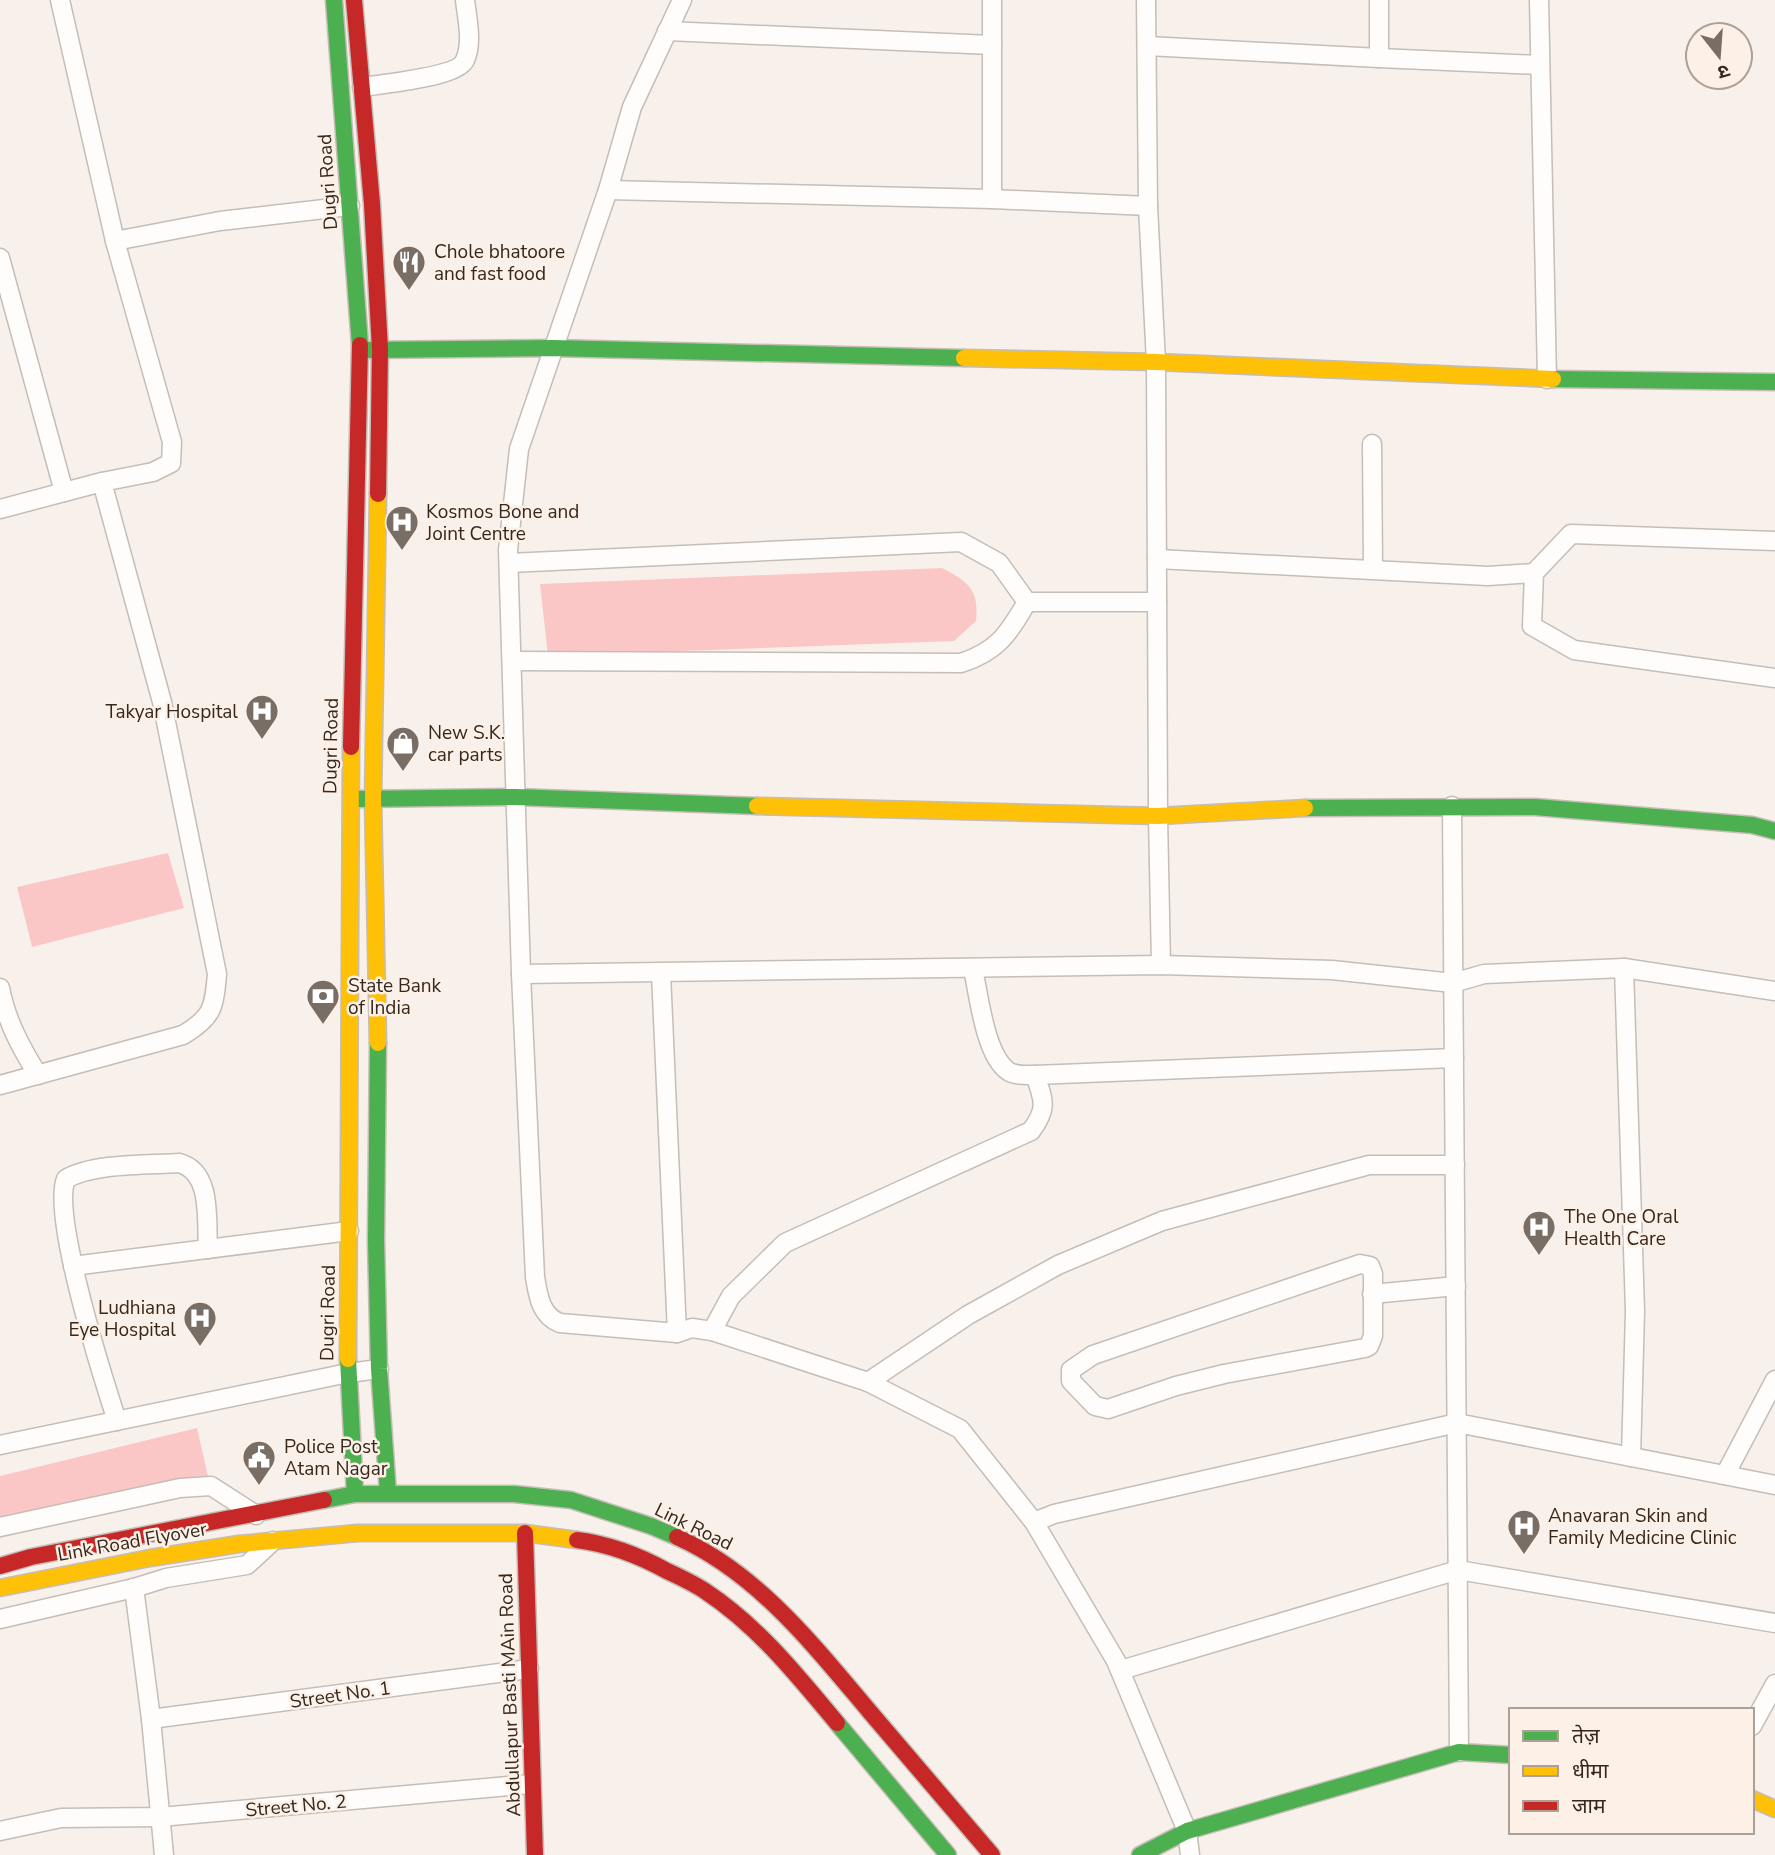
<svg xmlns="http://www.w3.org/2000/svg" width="1775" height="1855" viewBox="0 0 1775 1855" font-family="'Nunito Sans','Noto Sans Devanagari',sans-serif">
  <rect width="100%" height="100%" fill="#f8f1eb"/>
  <g fill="#fbc7c6">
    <path d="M 942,568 C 969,582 979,590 976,621 L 954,641 L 548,656 L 540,584 Z"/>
    <path d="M 168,853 L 184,908 L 32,947 L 17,887 Z"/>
    <path d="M 197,1428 L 210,1485 L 0,1538 L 0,1476 Z"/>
  </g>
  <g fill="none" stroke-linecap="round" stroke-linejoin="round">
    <defs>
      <g id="street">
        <path d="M 682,0 L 632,107 L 608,190 L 519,449 L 508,550 L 521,974 L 535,1277 C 538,1296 541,1316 560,1323 L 677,1333 L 692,1328 L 712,1331 L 868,1382 L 960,1429 L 1034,1522 L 1116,1661 L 1187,1831 L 1190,1855"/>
        <path d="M 1146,0 L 1148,206 L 1156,362 L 1158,816 L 1161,965"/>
        <path d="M 1379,0 L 1379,58 L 1539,65"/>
        <path d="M 1539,0 L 1547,379"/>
        <path d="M 667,31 L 992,45"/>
        <path d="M 1147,46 L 1379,58"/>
        <path d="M 362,87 C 382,84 458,77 465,60 C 473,43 467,18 465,0"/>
        <path d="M 608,190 L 992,199 L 1148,206"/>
        <path d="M 992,199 L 992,0"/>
        <path d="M 115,241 L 220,221 L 350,206"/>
        <path d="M 0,258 L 64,492"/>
        <path d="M 1372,444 L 1373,568"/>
        <path d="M 0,509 L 102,482 L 153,472 L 171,463 L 172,442 L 115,241 L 60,0"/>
        <path d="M 1775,541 L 1571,534 L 1534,573 L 1532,626 L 1574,650 L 1775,678"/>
        <path d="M 1157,559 L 1488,576 L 1534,573"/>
        <path d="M 509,563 L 961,542 L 999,563 L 1027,602 L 1157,602"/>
        <path d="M 512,661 L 961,663 C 998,651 1008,634 1027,602"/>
        <path d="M 1452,806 L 1459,1752"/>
        <path d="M 1624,968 L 1635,1311 L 1631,1457"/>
        <path d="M 661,973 L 677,1333"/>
        <path d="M 521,974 L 1161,965 L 1332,970 L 1453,983 L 1484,974 L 1624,968 L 1775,991"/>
        <path d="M 0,988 C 6,1020 21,1048 38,1075"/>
        <path d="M 1035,1075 L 1454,1058"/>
        <path d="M 0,1085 L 183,1035 C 213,1017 214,1008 217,974 L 162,702 L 102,482"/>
        <path d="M 1360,1264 L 1370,1266 L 1373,1274 L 1373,1336 L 1369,1346 L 1365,1348 L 1224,1374 L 1176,1386 L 1108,1409 L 1095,1406 L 1071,1381 L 1071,1370 L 1093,1355 Z"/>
        <path d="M 73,1266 L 349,1231"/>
        <path d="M 1372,1294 L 1456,1286"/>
        <path d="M 712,1331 L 731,1296 L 785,1243 L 1031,1131 C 1048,1108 1044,1101 1035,1075 C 1027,1075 1015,1076 1008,1071 C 985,1055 979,996 973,969"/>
        <path d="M 868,1382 L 968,1315 L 1058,1265 L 1162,1221 L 1369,1165 L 1455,1165"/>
        <path d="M 117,1421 C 103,1378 51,1215 66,1179 C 93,1163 147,1165 179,1163 C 213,1172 206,1221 208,1249"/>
        <path d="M 0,1445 L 348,1373 L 379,1369"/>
        <path d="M 1725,1475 L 1775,1380"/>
        <path d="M 1034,1522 L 1054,1514 L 1457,1423 L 1775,1485"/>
        <path d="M 0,1527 L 180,1488 L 211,1486 L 256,1515"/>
        <path d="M 134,1588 L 151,1719 L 164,1855"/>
        <path d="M 0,1619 L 134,1588 L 166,1578 L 247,1565 L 273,1541"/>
        <path d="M 1121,1670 L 1458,1570 L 1775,1623"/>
        <path d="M 151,1719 L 529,1669"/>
        <path d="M 1752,1726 L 1775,1684"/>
        <path d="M 0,1831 L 61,1818 L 160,1817 L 531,1784"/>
      </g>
      <g id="fast">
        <path d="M 334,0 L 360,345"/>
        <path d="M 366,350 L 552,348 L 964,358"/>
        <path d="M 1553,379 L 1775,382"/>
        <path d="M 357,799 L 516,797 L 757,806"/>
        <path d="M 1305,808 L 1535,807 L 1752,825 L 1775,831"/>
        <path d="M 378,1043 L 376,1240 L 379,1369 L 388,1493"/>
        <path d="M 348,1359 L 355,1494"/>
        <path d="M 324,1500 L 355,1494 L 514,1494 L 571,1500 L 651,1526 L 677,1537"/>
        <path d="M 837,1723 L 948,1855"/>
        <path d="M 1140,1855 L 1187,1831 L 1459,1752 L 1511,1755"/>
      </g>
      <g id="slow">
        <path d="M 964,358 L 1156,362 L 1553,379"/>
        <path d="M 378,494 L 373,800 L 378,1043"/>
        <path d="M 757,806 L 1158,816 L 1305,808"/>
        <path d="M 348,1359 L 351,747"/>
        <path d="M 0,1588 L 150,1558 L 239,1544 L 358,1533 L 525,1533 L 577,1540"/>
        <path d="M 1752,1799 L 1775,1809"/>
      </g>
      <g id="jam">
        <path d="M 354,0 L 372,204 L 380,349 L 378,494"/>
        <path d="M 351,747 L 360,345"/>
        <path d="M 525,1533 L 535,1855"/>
        <path d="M 677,1537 C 758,1573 815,1647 870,1712 C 911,1760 951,1807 992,1855"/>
        <path d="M 577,1540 C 608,1544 640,1556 667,1571 C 680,1577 693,1583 705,1591 C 758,1626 797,1675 837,1723"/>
        <path d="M 0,1566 L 31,1557 L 324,1500"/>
      </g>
    </defs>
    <use href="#street" stroke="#c5bdb6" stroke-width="21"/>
    <use href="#fast" stroke="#c5bdb6" stroke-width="19"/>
    <use href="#slow" stroke="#c5bdb6" stroke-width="19"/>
    <use href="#jam" stroke="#c5bdb6" stroke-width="19"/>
    <use href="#street" stroke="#fefdfc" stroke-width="18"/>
    <use href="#fast" stroke="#4caf50" stroke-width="16"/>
    <use href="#slow" stroke="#ffc107" stroke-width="16"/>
    <use href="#jam" stroke="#c62828" stroke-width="16"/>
  </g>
  <defs>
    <symbol id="restaurant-pin" viewBox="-11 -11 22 30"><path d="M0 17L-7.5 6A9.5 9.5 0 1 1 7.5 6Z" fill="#796e66" stroke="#fdf0e6"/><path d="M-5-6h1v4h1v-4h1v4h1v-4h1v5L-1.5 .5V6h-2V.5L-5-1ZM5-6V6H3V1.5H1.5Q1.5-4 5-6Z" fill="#fff"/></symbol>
    <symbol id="hospital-pin" viewBox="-11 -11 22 30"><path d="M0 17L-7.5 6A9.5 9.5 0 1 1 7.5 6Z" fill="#796e66" stroke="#fdf0e6"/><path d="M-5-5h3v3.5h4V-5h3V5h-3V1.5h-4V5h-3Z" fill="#fff"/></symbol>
    <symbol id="shop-pin" viewBox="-11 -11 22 30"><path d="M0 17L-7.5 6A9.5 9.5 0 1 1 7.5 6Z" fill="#796e66" stroke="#fdf0e6"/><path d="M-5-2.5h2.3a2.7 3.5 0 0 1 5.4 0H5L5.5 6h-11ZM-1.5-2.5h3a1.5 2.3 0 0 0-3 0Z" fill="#fff"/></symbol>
    <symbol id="bank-pin" viewBox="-11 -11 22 30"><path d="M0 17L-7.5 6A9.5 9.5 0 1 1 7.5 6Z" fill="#796e66" stroke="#fdf0e6"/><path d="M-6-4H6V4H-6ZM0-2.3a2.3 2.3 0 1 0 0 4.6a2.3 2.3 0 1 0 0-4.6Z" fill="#fff"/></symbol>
    <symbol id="civic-pin" viewBox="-11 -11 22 30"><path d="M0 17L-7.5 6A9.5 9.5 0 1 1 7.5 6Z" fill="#796e66" stroke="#fdf0e6"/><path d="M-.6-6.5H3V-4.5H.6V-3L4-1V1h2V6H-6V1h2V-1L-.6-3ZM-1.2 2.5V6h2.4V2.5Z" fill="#fff"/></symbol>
  </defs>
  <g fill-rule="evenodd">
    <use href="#restaurant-pin" x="390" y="243" width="38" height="52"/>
    <use href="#hospital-pin" x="383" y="503" width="38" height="52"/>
    <use href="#hospital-pin" x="243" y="692" width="38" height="52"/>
    <use href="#shop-pin" x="384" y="724" width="38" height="52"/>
    <use href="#bank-pin" x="304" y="977" width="38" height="52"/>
    <use href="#hospital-pin" x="1520" y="1208" width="38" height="52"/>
    <use href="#hospital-pin" x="181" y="1299" width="38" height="52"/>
    <use href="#civic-pin" x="240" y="1438" width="38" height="52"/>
    <use href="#hospital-pin" x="1505" y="1507" width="38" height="52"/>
  </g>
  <g text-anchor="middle" stroke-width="5" stroke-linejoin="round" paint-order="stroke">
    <g font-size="19" fill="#34281f" stroke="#fdf0e6">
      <text transform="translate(327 182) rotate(-94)" y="7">Dugri Road</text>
      <text transform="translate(330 746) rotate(-89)" y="7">Dugri Road</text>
      <text transform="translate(327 1313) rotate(-89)" y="7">Dugri Road</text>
      <text transform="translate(694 1526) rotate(26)" y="7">Link Road</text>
      <text transform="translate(132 1541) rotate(-10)" y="7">Link Road Flyover</text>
      <text transform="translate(340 1694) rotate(-8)" y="7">Street No. 1</text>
      <text transform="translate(509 1695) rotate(-92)" y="7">Abdullapur Basti MAin Road</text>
      <text transform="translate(296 1805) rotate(-5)" y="7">Street No. 2</text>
    </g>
    <g font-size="19" fill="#34281f" stroke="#fdf0e6" text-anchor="start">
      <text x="434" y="258">Chole bhatoore<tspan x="434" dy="22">and fast food</tspan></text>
      <text x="426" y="518">Kosmos Bone and<tspan x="426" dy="22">Joint Centre</tspan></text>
      <text x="238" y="718" text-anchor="end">Takyar Hospital</text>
      <text x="428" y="739">New S.K.<tspan x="428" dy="22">car parts</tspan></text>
      <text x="348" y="992">State Bank<tspan x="348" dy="22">of India</tspan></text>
      <text x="1564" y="1223">The One Oral<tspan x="1564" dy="22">Health Care</tspan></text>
      <text x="176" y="1314" text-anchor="end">Ludhiana<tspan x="176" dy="22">Eye Hospital</tspan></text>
      <text x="284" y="1453">Police Post<tspan x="284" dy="22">Atam Nagar</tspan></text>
      <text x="1548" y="1522">Anavaran Skin and<tspan x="1548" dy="22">Family Medicine Clinic</tspan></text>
    </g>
  </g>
  <rect x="1509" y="1708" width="245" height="126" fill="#fdf0e6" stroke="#ada096" stroke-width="2"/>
  <rect x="1523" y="1731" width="35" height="10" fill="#4caf50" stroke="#ada096" stroke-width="2"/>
  <text x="1572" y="1743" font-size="21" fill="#34281f">तेज़</text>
  <rect x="1523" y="1766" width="35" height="10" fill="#ffc107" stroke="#ada096" stroke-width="2"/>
  <text x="1572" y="1778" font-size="21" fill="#34281f">धीमा</text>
  <rect x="1523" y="1801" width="35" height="10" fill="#c62828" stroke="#ada096" stroke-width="2"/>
  <text x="1572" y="1813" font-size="21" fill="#34281f">जाम</text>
  <g transform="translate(1719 56) rotate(163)"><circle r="33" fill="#fdf0e6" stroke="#ada096" stroke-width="2"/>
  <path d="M0-5L12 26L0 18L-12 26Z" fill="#796e66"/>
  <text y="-10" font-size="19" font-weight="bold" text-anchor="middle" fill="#34281f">उ</text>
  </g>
</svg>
